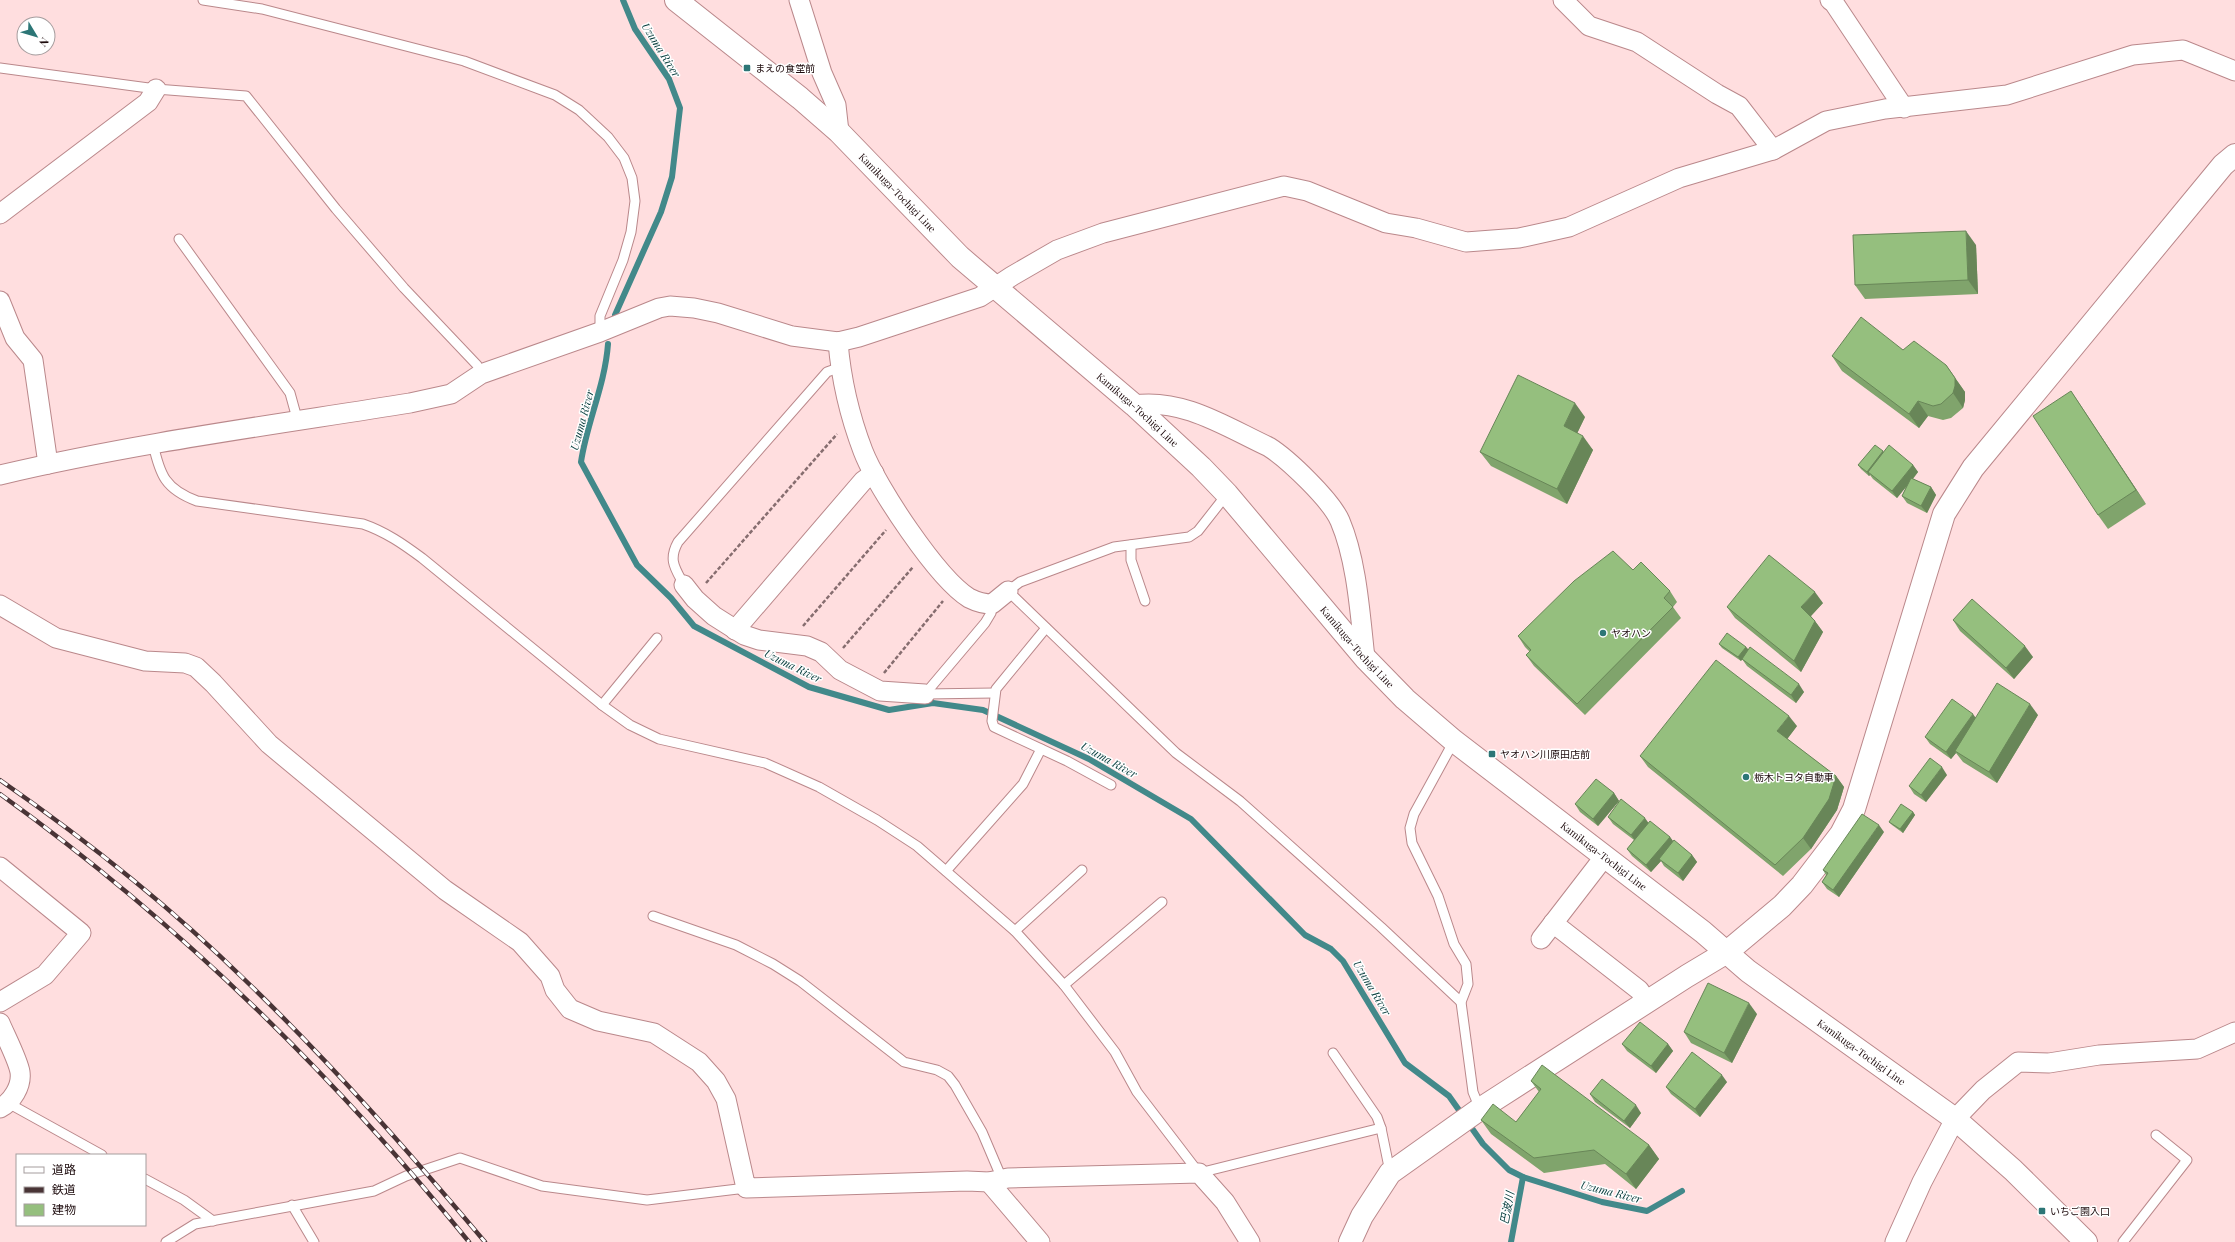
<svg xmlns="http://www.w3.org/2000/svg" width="2235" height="1242" viewBox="0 0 2235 1242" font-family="'Playfair Display','Noto Sans JP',serif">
  <rect width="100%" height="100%" fill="#ffdedf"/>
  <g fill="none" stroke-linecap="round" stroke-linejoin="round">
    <g stroke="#42898a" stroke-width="6">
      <path d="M 615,315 L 661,212 L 672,177 L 680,108 L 669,79 L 635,29 L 623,0"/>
      <path d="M 608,344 C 605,385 587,422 581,462 L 637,565 L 671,598 L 694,626 L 809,687 L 889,710 L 933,703 L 983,710 L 1089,759 L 1191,819 L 1305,935 L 1331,949 L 1343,961 L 1405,1063 L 1449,1096 L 1483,1144 L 1509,1170 L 1523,1177 L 1602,1202 L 1647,1211 L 1682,1191"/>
      <path d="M 1511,1242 L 1523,1177"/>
    </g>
    <defs>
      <g id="service">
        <path d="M 203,0 L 262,9 L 464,61 L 555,95 L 579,110 L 608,137 L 624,158 L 632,178 L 635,201 L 631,232 L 623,260 L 600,316 L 600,332"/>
        <path d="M 0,68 L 156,89 L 246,96 L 336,209 L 404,288 L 477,365 L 481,374"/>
        <path d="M 179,239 L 290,393 L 298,422"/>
        <path d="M 153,444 C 160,475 165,489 197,501 L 363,524 C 386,532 403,544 422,558 L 602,705 L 630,725 L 659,739 L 765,763 L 819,787 L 877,820 L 917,846 L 1015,931 L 1064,985 L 1115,1052 L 1137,1092 L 1199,1173 L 1381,1128"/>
        <path d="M 1227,494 L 1198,531 L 1189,537 L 1114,547 L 1020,582 L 1008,591 L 1176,753 L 1240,801 L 1381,927 L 1461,1002"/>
        <path d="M 1131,545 L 1131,560 L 1145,601"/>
        <path d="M 684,585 C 675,568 668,560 678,542 L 827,372 L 841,367"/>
        <path d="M 1046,628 L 996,689 L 992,721 L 994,727 L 1067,761 L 1111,785"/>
        <path d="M 925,694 L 985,623 L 991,613 L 992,604"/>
        <path d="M 925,694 L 994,693"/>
        <path d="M 602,705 L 657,638"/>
        <path d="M 1454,741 L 1414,814 L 1410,828 L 1412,843 L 1438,896 L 1454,944 L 1466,964 L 1468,984 L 1461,1002 L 1473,1092 L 1480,1109"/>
        <path d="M 946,871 L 1023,784 L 1041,749"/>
        <path d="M 653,916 L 736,945 L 773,964 L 800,981 L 904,1062 L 937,1070 L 948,1076 L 955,1085 L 982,1132 L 1002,1179"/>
        <path d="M 1015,931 L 1082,870"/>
        <path d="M 1064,985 L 1162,902"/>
        <path d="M 1333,1053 L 1377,1117 L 1381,1128 L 1390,1172"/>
        <path d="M 8,1103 L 102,1155"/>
        <path d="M 145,1179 L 184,1200 L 213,1221"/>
        <path d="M 292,1205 L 314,1242"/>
        <path d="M 166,1242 L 195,1224 L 374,1191 L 406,1176 L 460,1158 L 542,1186 L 647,1200 L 746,1188"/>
        <path d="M 2123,1242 L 2187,1160 L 2156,1135"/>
      </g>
      <g id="minor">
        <path d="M 799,0 L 822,73 L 836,105 L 839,132"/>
        <path d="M 1563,0 L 1589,26 L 1637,42 L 1717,94 L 1739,106 L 1773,150 L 1826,121 L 1885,109 L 2007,95 L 2133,55 L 2183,50 L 2235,71"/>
        <path d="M 1830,0 L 1834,3 L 1904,108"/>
        <path d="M 0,214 L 148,102 L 156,89"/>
        <path d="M 0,301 L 15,338 L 33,360 L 48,464"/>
        <path d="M 838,342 C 841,378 850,417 863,451 C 877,487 937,578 969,598 C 977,602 983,604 992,604 L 1008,591"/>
        <path d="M 1134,405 C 1183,398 1226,427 1269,447 C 1288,459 1331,500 1340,521 C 1357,561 1360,614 1365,658"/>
        <path d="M 0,475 C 135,443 273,425 410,403 L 451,394 L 481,374 L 600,332 L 659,308 L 670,306 L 694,308 L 718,313 L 792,336 L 838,342 L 859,337 L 980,297 L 1012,276 L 1057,250 L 1103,233 L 1284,186 L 1307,191 L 1386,223 L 1416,228 L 1466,242 L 1519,238 L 1569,227 L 1679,178 L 1773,150"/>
        <path d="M 684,585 L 695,599 L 714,616 L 744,635 L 759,640 L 807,646 L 821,652 L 840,670 L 880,691 L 925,694"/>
        <path d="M 0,605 L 56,638 L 145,661 L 185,663 L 196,667 L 213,683 L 269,744 L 445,890 L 520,942 L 550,976 L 555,990 L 570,1009 L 598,1021 L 654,1033 L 699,1062 L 716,1081 L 726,1099 L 746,1188 L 967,1181 L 989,1182 L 1008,1178 L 1199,1173 L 1225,1202 L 1250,1242"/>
        <path d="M 735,630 L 863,481 L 874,473"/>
        <path d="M 0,867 L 81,933 L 45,975 L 0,1002"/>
        <path d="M 1553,923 L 1639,990 L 1647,1001"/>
        <path d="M 1541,939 L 1605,856"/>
        <path d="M 0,1023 C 5,1035 18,1060 20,1072 C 22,1086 12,1102 0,1108"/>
        <path d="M 989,1182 L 1040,1242"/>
        <path d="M 1895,1242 L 1922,1182 L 1955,1119 L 1983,1090 L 2018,1062 L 2049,1063 L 2099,1055 L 2197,1049 L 2235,1032"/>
      </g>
      <path id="tertiary" d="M 1350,1242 L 1362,1216 L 1390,1173 L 1480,1109 L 1687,976 L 1727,952 L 1782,906 L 1802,885 L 1841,834 L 1854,809 L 1944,514 L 1973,468 L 2223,165 L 2235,155"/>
      <g id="secondary">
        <path id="s1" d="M 676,0 L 800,98 L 839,132 L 960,257 L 1134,405 L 1201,467 L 1227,494 L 1365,658 L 1405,699 L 1454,741 L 1703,932 L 1748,971 L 1955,1119 L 2013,1170 L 2086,1242"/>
      </g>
    </defs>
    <use href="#service" stroke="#ba888b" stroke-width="11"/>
    <use href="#minor" stroke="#ba888b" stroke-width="21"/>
    <use href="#tertiary" stroke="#ba888b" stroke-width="24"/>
    <use href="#secondary" stroke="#ba888b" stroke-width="24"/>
    <g stroke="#866d6f" stroke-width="2.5" stroke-dasharray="4 2" stroke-linecap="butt">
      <path d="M 706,583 L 837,434"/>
      <path d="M 803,626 L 886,530"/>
      <path d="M 843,648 L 913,567"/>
      <path d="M 884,673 L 943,601"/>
    </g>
    <use href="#service" stroke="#fff" stroke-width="9"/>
    <use href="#minor" stroke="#fff" stroke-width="19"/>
    <use href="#tertiary" stroke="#fff" stroke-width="22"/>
    <use href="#secondary" stroke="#fff" stroke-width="22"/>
    <defs>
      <g id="rail">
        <path d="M 0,780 C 85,839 172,908 246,981 C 331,1063 409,1152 485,1242"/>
        <path d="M 0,794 C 177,921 332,1073 469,1242"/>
      </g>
    </defs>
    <use href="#rail" stroke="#493436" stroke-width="4.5"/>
    <use href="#rail" stroke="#fff" stroke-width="3" stroke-dasharray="9" stroke-linecap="butt"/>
  </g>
  <g fill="#80a46c">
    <path d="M 1976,245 L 1978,294 L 1865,299 L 1855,285 Z"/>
    <path d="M 1903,350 L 1946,365 L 1965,392 L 1965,400 L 1963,408 L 1951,418 L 1943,420 L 1928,416 L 1919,428 L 1842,371 L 1832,356 Z"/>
    <path d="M 2071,391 L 2146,504 L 2108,529 L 2098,515 Z"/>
    <path d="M 1585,417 L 1577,433 L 1593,450 L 1567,504 L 1491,466 L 1480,452 Z"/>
    <path d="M 1884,452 L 1913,465 L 1918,472 L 1913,479 L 1931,487 L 1936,495 L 1927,513 L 1907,503 L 1902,496 L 1906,487 L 1897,498 L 1873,479 L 1870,475 L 1869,476 L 1861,469 L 1858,465 Z"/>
    <path d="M 1633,570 L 1670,591 L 1677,602 L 1673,607 L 1681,618 L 1585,715 L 1534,666 L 1526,655 L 1530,652 L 1525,647 L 1518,636 Z"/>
    <path d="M 1823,603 L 1811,616 L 1823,632 L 1801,672 L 1735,618 L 1727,607 Z"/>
    <path d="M 1953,620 L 2033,657 L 2014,679 L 1960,631 Z"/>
    <path d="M 1719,644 L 1746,647 L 1748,650 L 1804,692 L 1796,703 L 1747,666 L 1742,659 L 1741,661 L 1722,648 Z"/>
    <path d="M 2038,715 L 1997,783 L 1963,762 L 1956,753 L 1951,759 L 1930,744 L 1925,737 L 1976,717 Z"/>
    <path d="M 1797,726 L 1787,739 L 1836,776 L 1844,787 L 1837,810 L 1811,849 L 1783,876 L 1648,767 L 1640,756 Z"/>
    <path d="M 1947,775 L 1926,802 L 1914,794 L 1909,786 Z"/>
    <path d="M 1614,793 L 1619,801 L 1598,826 L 1580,812 L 1575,804 Z"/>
    <path d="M 1913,812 L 1915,815 L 1903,833 L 1892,825 L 1889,822 Z"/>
    <path d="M 1608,817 L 1648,823 L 1670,837 L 1673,841 L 1692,855 L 1697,862 L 1683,881 L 1664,866 L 1661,861 L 1651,872 L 1632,856 L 1627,849 L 1634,840 L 1613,824 Z"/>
    <path d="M 1884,832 L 1839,897 L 1827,889 L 1822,882 L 1826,875 L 1823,870 Z"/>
    <path d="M 1757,1014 L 1732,1063 L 1691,1043 L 1684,1032 Z"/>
    <path d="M 1622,1044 L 1668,1044 L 1673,1051 L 1656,1073 L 1627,1051 Z"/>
    <path d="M 1531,1081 L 1649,1145 L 1659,1159 L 1636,1189 L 1605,1164 L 1544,1173 L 1491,1134 L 1481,1120 L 1516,1122 L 1539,1092 Z"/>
    <path d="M 1727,1082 L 1700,1117 L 1671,1094 L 1666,1087 Z"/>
    <path d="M 1590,1094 L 1641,1113 L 1630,1128 L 1595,1102 Z"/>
  </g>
  <g fill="#688658">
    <path d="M 1966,231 L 1976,245 L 1978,294 L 1968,280 Z"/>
    <path d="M 1946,365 L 1965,392 L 1965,400 L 1963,408 L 1953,393 Z"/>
    <path d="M 2071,391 L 2081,406 L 2146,504 L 2136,490 Z"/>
    <path d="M 1918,401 L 1928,416 L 1919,428 L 1909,414 Z"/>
    <path d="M 1575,403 L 1585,417 L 1574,440 L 1564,426 Z"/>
    <path d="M 1583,436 L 1593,450 L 1567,504 L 1557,489 Z"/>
    <path d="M 1883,451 L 1886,455 L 1868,472 L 1870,475 L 1869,476 L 1867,472 Z"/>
    <path d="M 1913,465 L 1918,472 L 1897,498 L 1892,491 Z"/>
    <path d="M 1931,487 L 1936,495 L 1927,513 L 1921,506 Z"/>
    <path d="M 1815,592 L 1823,603 L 1809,618 L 1801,607 Z"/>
    <path d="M 1815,621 L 1823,632 L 1801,672 L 1794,661 Z"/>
    <path d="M 2025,646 L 2033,657 L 2014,679 L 2006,668 Z"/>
    <path d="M 1746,647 L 1749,650 L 1741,661 L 1738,657 Z"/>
    <path d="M 1799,684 L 1804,692 L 1796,703 L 1791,695 Z"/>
    <path d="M 2030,704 L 2038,715 L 1997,783 L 1989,772 Z"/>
    <path d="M 1973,714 L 1978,721 L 1955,751 L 1956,753 L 1951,759 L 1946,752 Z"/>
    <path d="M 1789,716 L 1797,726 L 1785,742 L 1777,731 Z"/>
    <path d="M 1942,767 L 1947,775 L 1926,802 L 1921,795 Z"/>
    <path d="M 1836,776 L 1844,787 L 1837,810 L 1811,849 L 1803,838 Z"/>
    <path d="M 1614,793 L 1619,801 L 1598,826 L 1593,819 Z"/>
    <path d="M 1913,812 L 1915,815 L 1903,833 L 1900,829 Z"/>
    <path d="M 1645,818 L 1650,825 L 1636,842 L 1631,835 Z"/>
    <path d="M 1879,825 L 1884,832 L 1839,897 L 1833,890 Z"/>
    <path d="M 1670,837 L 1675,844 L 1659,859 L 1661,861 L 1651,872 L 1646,865 Z"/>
    <path d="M 1692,855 L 1697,862 L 1683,881 L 1678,873 Z"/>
    <path d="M 1749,1003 L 1757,1014 L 1732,1063 L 1724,1053 Z"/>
    <path d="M 1668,1044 L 1673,1051 L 1656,1073 L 1651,1066 Z"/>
    <path d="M 1722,1075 L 1727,1082 L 1700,1117 L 1695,1109 Z"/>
    <path d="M 1636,1105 L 1641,1113 L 1630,1128 L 1624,1121 Z"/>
    <path d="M 1649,1145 L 1659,1159 L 1636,1189 L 1626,1174 Z"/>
  </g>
  <g fill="#95bf7e" stroke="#688658">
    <path d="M 1966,231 L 1968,280 L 1855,285 L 1853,235 Z"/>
    <path d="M 1861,317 L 1903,350 L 1914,341 L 1946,365 L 1955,378 L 1955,386 L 1953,393 L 1941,404 L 1933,406 L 1918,401 L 1909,414 L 1832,356 Z"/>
    <path d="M 1518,375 L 1575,403 L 1564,426 L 1583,436 L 1557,489 L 1480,452 Z"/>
    <path d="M 2071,391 L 2136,490 L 2098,515 L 2033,416 Z"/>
    <path d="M 1875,445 L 1883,451 L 1867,472 L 1858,465 Z"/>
    <path d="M 1889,445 L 1913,465 L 1892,491 L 1868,472 Z"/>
    <path d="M 1911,478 L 1931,487 L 1921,506 L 1902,496 Z"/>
    <path d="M 1613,551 L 1633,570 L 1641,562 L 1670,591 L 1664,598 L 1673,607 L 1577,704 L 1526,655 L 1531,650 L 1518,636 L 1574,581 Z"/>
    <path d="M 1769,555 L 1815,592 L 1801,607 L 1815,621 L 1794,661 L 1727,607 Z"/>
    <path d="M 1972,599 L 2025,646 L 2006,668 L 1953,620 Z"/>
    <path d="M 1727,633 L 1746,647 L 1738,657 L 1719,644 Z"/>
    <path d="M 1750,647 L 1799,684 L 1791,695 L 1742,659 Z"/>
    <path d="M 1716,660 L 1789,716 L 1777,731 L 1836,776 L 1829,799 L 1803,838 L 1775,865 L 1640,756 Z"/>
    <path d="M 1997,683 L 2030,704 L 1989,772 L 1955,751 Z"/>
    <path d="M 1952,699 L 1973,714 L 1946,752 L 1925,737 Z"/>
    <path d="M 1930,758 L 1942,767 L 1921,795 L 1909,786 Z"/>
    <path d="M 1596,779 L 1614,793 L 1593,819 L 1575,804 Z"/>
    <path d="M 1621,799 L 1645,818 L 1631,835 L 1608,817 Z"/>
    <path d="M 1901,804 L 1913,812 L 1900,829 L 1889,822 Z"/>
    <path d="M 1862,814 L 1879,825 L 1833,890 L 1822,882 L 1828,873 L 1823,870 Z"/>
    <path d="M 1650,821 L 1670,837 L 1646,865 L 1627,849 Z"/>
    <path d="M 1674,840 L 1692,855 L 1678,873 L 1659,859 Z"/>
    <path d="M 1708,983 L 1749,1003 L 1724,1053 L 1684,1032 Z"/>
    <path d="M 1640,1022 L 1668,1044 L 1651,1066 L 1622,1044 Z"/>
    <path d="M 1692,1052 L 1722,1075 L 1695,1109 L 1666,1087 Z"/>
    <path d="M 1542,1065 L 1649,1145 L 1626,1174 L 1594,1150 L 1534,1158 L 1481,1120 L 1493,1104 L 1516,1122 L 1541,1089 L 1531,1081 Z"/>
    <path d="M 1602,1079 L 1636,1105 L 1624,1121 L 1590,1094 Z"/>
  </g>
  <g fill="#2c7676" stroke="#fff" stroke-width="1.5">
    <rect x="743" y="64" width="8" height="8" rx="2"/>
    <circle cx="1603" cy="633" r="4"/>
    <rect x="1488" y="750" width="8" height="8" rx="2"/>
    <circle cx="1746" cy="777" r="4"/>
    <rect x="2038" y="1207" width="8" height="8" rx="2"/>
  </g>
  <g text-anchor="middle" stroke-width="3" stroke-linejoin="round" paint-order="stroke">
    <g font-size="10" fill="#1d0b0d" stroke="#fff" text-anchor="start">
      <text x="755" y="72">まえの食堂前</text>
      <text x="1611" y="637">ヤオハン</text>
      <text x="1500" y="758">ヤオハン川原田店前</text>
      <text x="1754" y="781">栃木トヨタ自動車</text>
      <text x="2050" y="1215">いちご園入口</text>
    </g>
    <g font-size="10" fill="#1d0b0d" stroke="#fff">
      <text dy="4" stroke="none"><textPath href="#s1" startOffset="294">Kamikuga-Tochigi Line</textPath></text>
      <text dy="4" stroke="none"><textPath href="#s1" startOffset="618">Kamikuga-Tochigi Line</textPath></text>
      <text dy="4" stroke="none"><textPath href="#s1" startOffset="942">Kamikuga-Tochigi Line</textPath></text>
      <text dy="4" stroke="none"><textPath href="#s1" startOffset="1266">Kamikuga-Tochigi Line</textPath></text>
      <text dy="4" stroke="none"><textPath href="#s1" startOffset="1590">Kamikuga-Tochigi Line</textPath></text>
    </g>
    <g font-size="11" font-style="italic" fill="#053b3b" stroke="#fff">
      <text transform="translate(661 50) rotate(58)" y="4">Uzuma River</text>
      <text transform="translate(582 420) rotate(-75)" y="4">Uzuma River</text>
      <text transform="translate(793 666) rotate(26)" y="4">Uzuma River</text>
      <text transform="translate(1109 760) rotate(29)" y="4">Uzuma River</text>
      <text transform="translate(1372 988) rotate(59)" y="4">Uzuma River</text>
      <text transform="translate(1611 1192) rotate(14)" y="4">Uzuma River</text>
      <text transform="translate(1507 1208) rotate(-79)" y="4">巴波川</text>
    </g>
  </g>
  <rect x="16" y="1154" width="130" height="72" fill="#ffffff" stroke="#a59d9e"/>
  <rect x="24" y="1167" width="20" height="6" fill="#ffffff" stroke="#a59d9e"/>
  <text x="52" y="1174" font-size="12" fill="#1d0b0d">道路</text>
  <rect x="24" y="1187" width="20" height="6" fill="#493436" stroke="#a59d9e"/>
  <text x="52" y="1194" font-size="12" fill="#1d0b0d">鉄道</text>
  <rect x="24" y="1204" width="20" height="12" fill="#95bf7e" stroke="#a59d9e"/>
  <text x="52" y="1214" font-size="12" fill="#1d0b0d">建物</text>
  <g transform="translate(36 36) rotate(128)"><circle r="19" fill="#ffffff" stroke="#a59d9e"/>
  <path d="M0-3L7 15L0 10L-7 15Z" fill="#2c7676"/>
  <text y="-6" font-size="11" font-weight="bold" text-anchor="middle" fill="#1d0b0d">N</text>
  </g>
</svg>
